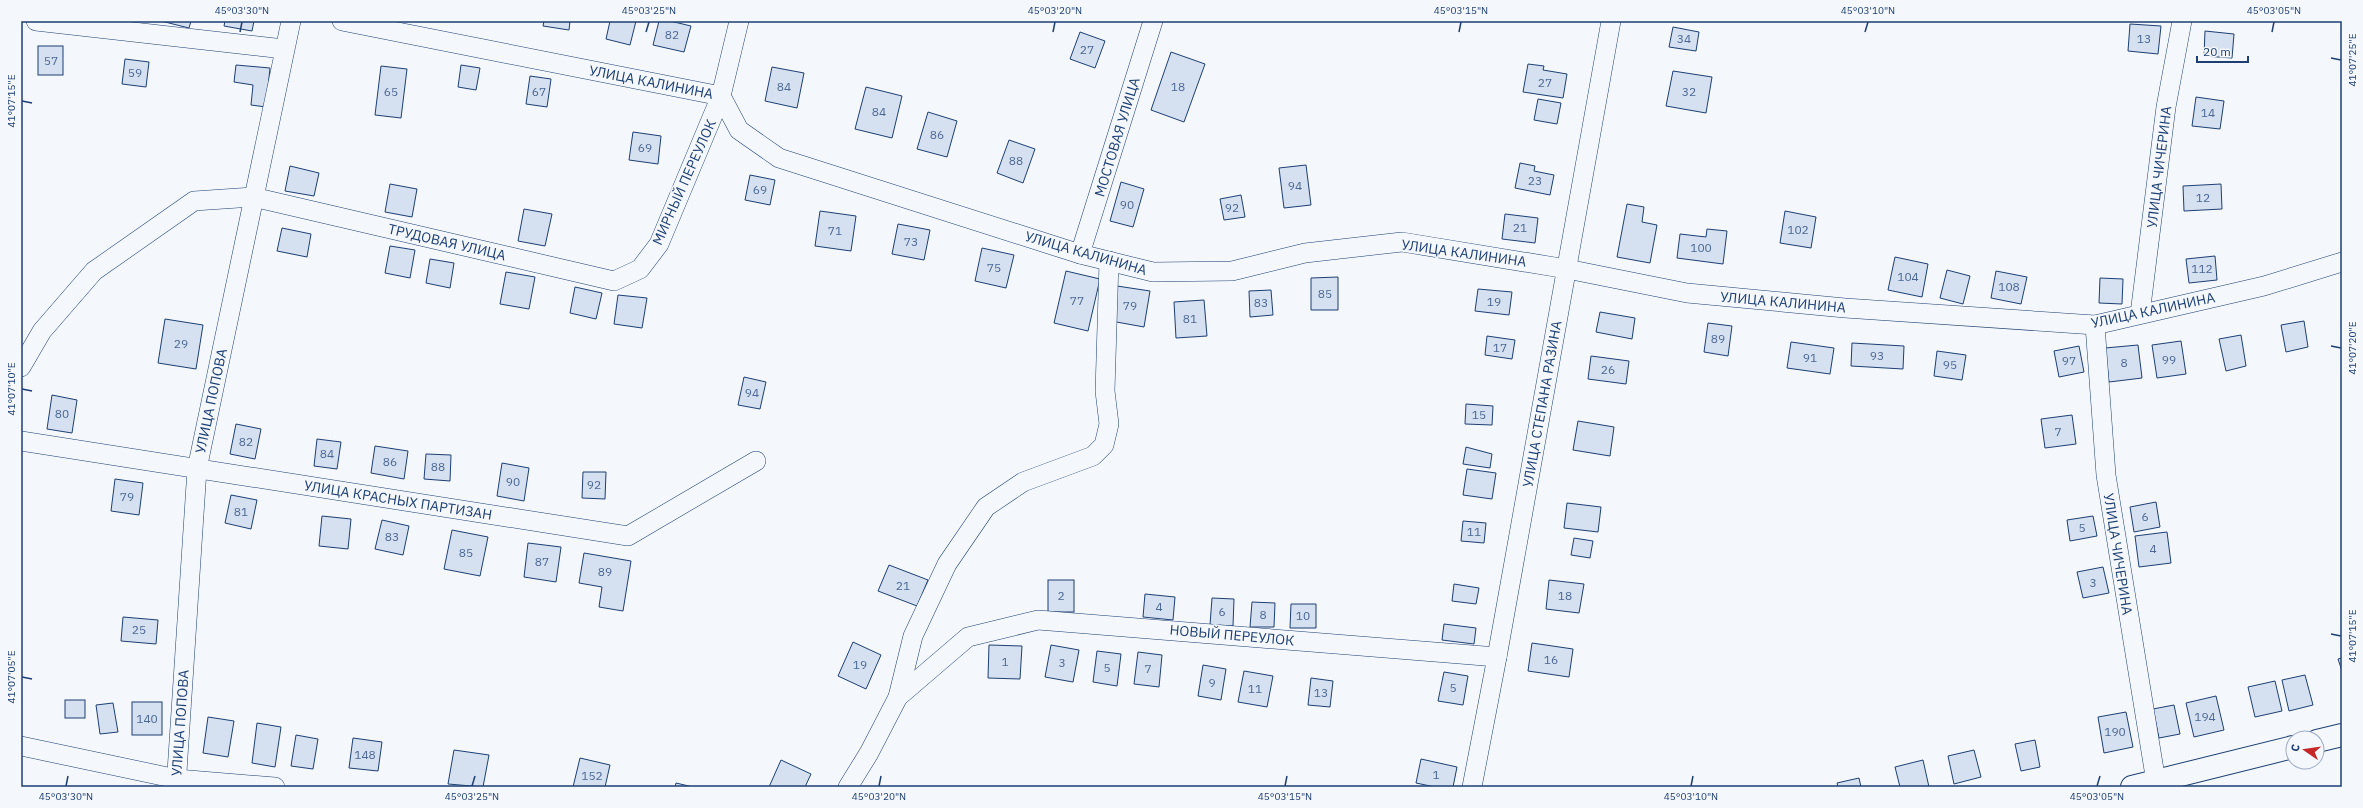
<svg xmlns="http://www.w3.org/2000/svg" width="2363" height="808" viewBox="0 0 2363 808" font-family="'IBM Plex Sans',sans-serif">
  <rect width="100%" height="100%" fill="#f4f7fb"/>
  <g fill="#d5e0f0" stroke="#1d3f73">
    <path d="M 161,21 L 191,21 L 189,28 Z"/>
    <path d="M 225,21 L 254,21 L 252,31 L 224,26 Z"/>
    <path d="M 544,21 L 570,21 L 569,30 L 543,26 Z"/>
    <path d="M 610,21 L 636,21 L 630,45 L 606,39 Z"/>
    <path d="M 659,21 L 670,21 L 691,26 L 684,52 L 653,45 Z"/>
    <path d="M 2130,24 L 2161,26 L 2158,54 L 2128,51 Z"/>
    <path d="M 1673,27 L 1699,32 L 1696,51 L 1669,47 Z"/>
    <path d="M 2205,31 L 2234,34 L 2232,58 L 2204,56 Z"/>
    <path d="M 1080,32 L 1105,41 L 1095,68 L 1070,59 Z"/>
    <rect x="38" y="46" width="25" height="29"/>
    <path d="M 1171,52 L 1205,64 L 1184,122 L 1151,110 Z"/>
    <path d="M 125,59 L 149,62 L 146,87 L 122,84 Z"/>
    <path d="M 1528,64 L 1544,66 L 1543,70 L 1567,74 L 1563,98 L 1523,92 Z"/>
    <path d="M 236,65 L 270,68 L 266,107 L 251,105 L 253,85 L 234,82 Z"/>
    <path d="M 461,65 L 480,68 L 476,90 L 458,87 Z"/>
    <path d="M 381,66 L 407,69 L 401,118 L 375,115 Z"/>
    <path d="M 772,67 L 804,73 L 797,108 L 765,101 Z"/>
    <path d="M 1673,71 L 1712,77 L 1706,113 L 1666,106 Z"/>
    <path d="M 530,76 L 551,79 L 547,107 L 526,104 Z"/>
    <path d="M 866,87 L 902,96 L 892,138 L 855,129 Z"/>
    <path d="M 2196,97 L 2224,101 L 2220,129 L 2192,126 Z"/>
    <path d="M 1538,99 L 1561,103 L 1557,124 L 1534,120 Z"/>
    <path d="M 928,112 L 957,121 L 947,157 L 917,149 Z"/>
    <path d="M 633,132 L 661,136 L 658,164 L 629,160 Z"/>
    <path d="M 1009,140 L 1035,149 L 1023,183 L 997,173 Z"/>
    <path d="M 1520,163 L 1535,166 L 1534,171 L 1554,175 L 1550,195 L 1515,188 Z"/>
    <path d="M 1306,165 L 1311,205 L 1284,208 L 1279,168 Z"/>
    <path d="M 290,166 L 319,173 L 314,196 L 285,191 Z"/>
    <path d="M 750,175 L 775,180 L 770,205 L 745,200 Z"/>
    <path d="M 1121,182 L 1144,189 L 1133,227 L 1110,221 Z"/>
    <path d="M 390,184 L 417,189 L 412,217 L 385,212 Z"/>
    <path d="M 2221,184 L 2222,209 L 2184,211 L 2183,186 Z"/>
    <path d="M 1241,195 L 1245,217 L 1224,220 L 1220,199 Z"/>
    <path d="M 1627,204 L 1644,207 L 1642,222 L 1657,225 L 1650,263 L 1617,257 Z"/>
    <path d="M 524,209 L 552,214 L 545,246 L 518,241 Z"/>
    <path d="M 820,211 L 856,216 L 851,251 L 815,246 Z"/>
    <path d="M 1785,211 L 1816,217 L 1811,248 L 1780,243 Z"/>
    <path d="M 1505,214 L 1538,218 L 1535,243 L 1502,239 Z"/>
    <path d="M 898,224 L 930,230 L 924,260 L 892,254 Z"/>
    <path d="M 282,228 L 311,234 L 307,257 L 277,251 Z"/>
    <path d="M 1707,229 L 1727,231 L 1723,264 L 1677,258 L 1680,234 L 1706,237 Z"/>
    <path d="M 390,246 L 415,250 L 410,278 L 385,273 Z"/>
    <path d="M 982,248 L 1014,255 L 1006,288 L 975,281 Z"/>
    <path d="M 2215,256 L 2217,280 L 2189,283 L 2186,259 Z"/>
    <path d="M 1895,257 L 1928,264 L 1922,297 L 1888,290 Z"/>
    <path d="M 430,259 L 454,263 L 450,288 L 426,283 Z"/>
    <path d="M 1947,270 L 1970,276 L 1963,304 L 1940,298 Z"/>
    <path d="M 1066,271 L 1100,279 L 1088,331 L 1054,323 Z"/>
    <path d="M 1996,271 L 2027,277 L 2021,304 L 1991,298 Z"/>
    <path d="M 506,272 L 535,277 L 529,309 L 500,304 Z"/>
    <path d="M 1338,277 L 1338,310 L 1311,310 L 1311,278 Z"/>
    <path d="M 2100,278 L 2123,279 L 2122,304 L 2099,303 Z"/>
    <path d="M 1117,286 L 1150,291 L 1144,327 L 1111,321 Z"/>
    <path d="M 575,287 L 602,293 L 596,319 L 570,313 Z"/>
    <path d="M 1478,289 L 1512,292 L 1509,315 L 1475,311 Z"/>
    <path d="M 1271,290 L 1273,315 L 1250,317 L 1249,291 Z"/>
    <path d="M 618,295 L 647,298 L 642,328 L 614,324 Z"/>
    <path d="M 1204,300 L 1207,336 L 1176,338 L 1174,302 Z"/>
    <path d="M 1600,312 L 1635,318 L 1632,339 L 1596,332 Z"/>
    <path d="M 165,319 L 203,325 L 196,369 L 158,363 Z"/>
    <path d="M 2304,321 L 2308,347 L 2286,352 L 2281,325 Z"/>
    <path d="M 1708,323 L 1732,326 L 1728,356 L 1704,352 Z"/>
    <path d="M 2241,335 L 2246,366 L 2226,371 L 2219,339 Z"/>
    <path d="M 1487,336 L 1515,340 L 1512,359 L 1485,355 Z"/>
    <path d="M 2181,341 L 2186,374 L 2157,378 L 2152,345 Z"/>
    <path d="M 1791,342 L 1834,348 L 1830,374 L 1787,368 Z"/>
    <path d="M 1852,343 L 1904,346 L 1903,369 L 1851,366 Z"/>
    <path d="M 2138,345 L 2142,378 L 2109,382 L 2105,348 Z"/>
    <path d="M 2079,346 L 2084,372 L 2059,377 L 2054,351 Z"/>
    <path d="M 1937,351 L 1966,355 L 1962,380 L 1934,376 Z"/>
    <path d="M 1591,356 L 1629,361 L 1626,384 L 1588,379 Z"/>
    <path d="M 744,377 L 766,382 L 760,409 L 738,405 Z"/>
    <path d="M 52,395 L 77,400 L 72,433 L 47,429 Z"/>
    <path d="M 1466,404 L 1493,406 L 1492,425 L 1465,424 Z"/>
    <path d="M 2072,415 L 2076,444 L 2045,448 L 2041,419 Z"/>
    <path d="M 1578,421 L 1614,427 L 1610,456 L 1573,450 Z"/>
    <path d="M 236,424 L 261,429 L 255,459 L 230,454 Z"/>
    <path d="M 317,439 L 341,442 L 337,469 L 314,466 Z"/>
    <path d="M 375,446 L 408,451 L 404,479 L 371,473 Z"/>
    <path d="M 1466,447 L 1492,454 L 1490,468 L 1463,464 Z"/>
    <path d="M 426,454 L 451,455 L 450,481 L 424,479 Z"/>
    <path d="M 502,463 L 529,468 L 524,501 L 497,496 Z"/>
    <path d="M 1467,469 L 1496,473 L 1492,499 L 1463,495 Z"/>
    <path d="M 583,472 L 606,472 L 605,499 L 582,498 Z"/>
    <path d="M 115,479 L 143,483 L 139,515 L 111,511 Z"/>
    <path d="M 231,495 L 257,500 L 251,529 L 225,523 Z"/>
    <path d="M 2156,502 L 2160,527 L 2134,532 L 2130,507 Z"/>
    <path d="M 1567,503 L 1601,507 L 1598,532 L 1564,528 Z"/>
    <path d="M 322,516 L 351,519 L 348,549 L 319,546 Z"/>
    <path d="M 2093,516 L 2097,536 L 2070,541 L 2067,520 Z"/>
    <path d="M 382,520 L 409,526 L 403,555 L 375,549 Z"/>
    <path d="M 1463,521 L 1486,523 L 1484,543 L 1461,541 Z"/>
    <path d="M 452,530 L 488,537 L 480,576 L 444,569 Z"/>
    <path d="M 2167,532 L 2171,563 L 2139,567 L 2135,536 Z"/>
    <path d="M 1574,538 L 1593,541 L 1590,558 L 1571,555 Z"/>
    <path d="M 528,543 L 561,547 L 556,582 L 524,577 Z"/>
    <path d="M 584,553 L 631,561 L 623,611 L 599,607 L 602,587 L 579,583 Z"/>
    <path d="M 889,565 L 928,580 L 917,606 L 878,591 Z"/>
    <path d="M 2103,567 L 2109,593 L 2083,598 L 2077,572 Z"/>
    <rect x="1048" y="580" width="26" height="32"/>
    <path d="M 1549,580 L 1584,584 L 1579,613 L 1546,609 Z"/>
    <path d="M 1454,584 L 1479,588 L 1476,604 L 1452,601 Z"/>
    <path d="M 1145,594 L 1175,597 L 1173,620 L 1143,617 Z"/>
    <path d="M 1212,598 L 1234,599 L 1233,626 L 1210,625 Z"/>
    <path d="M 1252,602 L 1275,603 L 1274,627 L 1250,627 Z"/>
    <path d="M 1291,604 L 1316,604 L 1316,628 L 1290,628 Z"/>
    <path d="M 123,617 L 158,620 L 156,644 L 121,641 Z"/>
    <path d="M 1444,624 L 1476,628 L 1474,644 L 1442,640 Z"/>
    <path d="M 853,642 L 881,655 L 866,689 L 838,676 Z"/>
    <path d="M 1532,643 L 1573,649 L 1569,677 L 1528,671 Z"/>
    <path d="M 989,645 L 1022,646 L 1020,679 L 988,678 Z"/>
    <path d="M 1051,645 L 1079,650 L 1073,682 L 1045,677 Z"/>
    <path d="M 1097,651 L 1121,654 L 1117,686 L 1093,682 Z"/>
    <path d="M 1138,652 L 1162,655 L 1159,687 L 1134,684 Z"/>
    <path d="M 2342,658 L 2342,671 L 2338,659 Z"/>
    <path d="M 1203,665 L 1226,669 L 1221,700 L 1198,696 Z"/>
    <path d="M 1244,671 L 1273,676 L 1267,707 L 1238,702 Z"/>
    <path d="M 1444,672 L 1468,676 L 1463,705 L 1438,701 Z"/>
    <path d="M 2305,675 L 2313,705 L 2289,711 L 2282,680 Z"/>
    <path d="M 1311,678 L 1333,681 L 1330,707 L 1308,705 Z"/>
    <path d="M 2275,681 L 2282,711 L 2255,717 L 2248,687 Z"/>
    <path d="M 2216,696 L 2224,730 L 2194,737 L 2186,703 Z"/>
    <rect x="65" y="700" width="20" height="18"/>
    <rect x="132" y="702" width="30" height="33"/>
    <path d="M 113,703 L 118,732 L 100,734 L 96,705 Z"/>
    <path d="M 2174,705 L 2180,734 L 2159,738 L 2153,709 Z"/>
    <path d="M 2126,712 L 2133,747 L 2104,753 L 2098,717 Z"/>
    <path d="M 208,717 L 234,721 L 228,757 L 203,753 Z"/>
    <path d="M 257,723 L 281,727 L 275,767 L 252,763 Z"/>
    <path d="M 296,735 L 318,739 L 313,769 L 291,766 Z"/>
    <path d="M 353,738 L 382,742 L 378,771 L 349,768 Z"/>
    <path d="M 2035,740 L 2040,767 L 2021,771 L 2015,744 Z"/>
    <path d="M 454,750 L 489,755 L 483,787 L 448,784 Z"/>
    <path d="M 1974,750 L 1981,777 L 1954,784 L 1948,756 Z"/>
    <path d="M 580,758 L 610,765 L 605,787 L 573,787 Z"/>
    <path d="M 1421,759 L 1457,767 L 1453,787 L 1435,787 L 1416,783 Z"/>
    <path d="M 781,760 L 811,774 L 805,787 L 769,787 Z"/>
    <path d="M 1923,760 L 1929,787 L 1900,787 L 1895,767 Z"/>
    <path d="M 1859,778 L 1861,787 L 1838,787 L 1837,783 Z"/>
    <path d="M 676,783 L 693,787 L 675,787 Z"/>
  </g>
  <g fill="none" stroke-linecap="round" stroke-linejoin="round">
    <defs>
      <g id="minor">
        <path d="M 36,21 L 284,49"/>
        <path d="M 342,21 L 721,96 L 739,130 L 779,158 L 1080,254 L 1153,272 L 1232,271 L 1305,253 L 1402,242 L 1567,269 L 1687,293 L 1845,308 L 2095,325 L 2264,286 L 2342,262"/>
        <path d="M 1080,254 L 1153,21"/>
        <path d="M 2140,314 L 2166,107 L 2182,21"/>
        <path d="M 2095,325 L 2106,475 L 2156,782"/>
        <path d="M 21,367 L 42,331 L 94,271 L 194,201 L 253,197 L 614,281 L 640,269 L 659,244 L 721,96 L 739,21"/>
        <path d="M 21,441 L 628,536 L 756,461"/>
        <path d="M 898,697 L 913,636 L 947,564 L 986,507 L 1023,482 L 1093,456 L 1104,445 L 1109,424 L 1105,391 L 1109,261"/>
        <path d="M 21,746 L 177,779 L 275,787"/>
        <path d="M 176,787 L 197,469 L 291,21"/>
        <path d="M 848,787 L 869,753 L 898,697 L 968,637 L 1038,620 L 1497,657"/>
        <path d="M 1472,787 L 1497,657 L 1611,21"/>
      </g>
      <g id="major">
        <path d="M 2317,741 L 2342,735"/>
        <path d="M 2132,787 L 2293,747"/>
      </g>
    </defs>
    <use href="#minor" stroke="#1d3f73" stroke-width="20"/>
    <use href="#major" stroke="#1d3f73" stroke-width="24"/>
    <use href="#minor" stroke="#f4f7fb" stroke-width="19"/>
    <use href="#major" stroke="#f4f7fb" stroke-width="22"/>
  </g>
  <path fill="none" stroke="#1d3f73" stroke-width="1.5" d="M 240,32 L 242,22M 646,32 L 649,22M 1053,32 L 1055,22M 1459,32 L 1461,22M 1865,32 L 1868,22M 2272,32 L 2274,22M 2331,58 L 2341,60M 22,101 L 32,103M 2331,346 L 2341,348M 22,389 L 32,391M 2331,634 L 2341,636M 22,677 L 32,679M 66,786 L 68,776M 472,786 L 475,776M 879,786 L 881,776M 1285,786 L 1287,776M 1691,786 L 1693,776M 2097,786 L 2100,776"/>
  <g text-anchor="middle" stroke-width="3" stroke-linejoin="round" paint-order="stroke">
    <g font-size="12" fill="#4b6792">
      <text x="672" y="39">82</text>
      <text x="1684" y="43">34</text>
      <text x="2144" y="43">13</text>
      <text x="1087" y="54">27</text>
      <text x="51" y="65">57</text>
      <text x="135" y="77">59</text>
      <text x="1545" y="87">27</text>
      <text x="784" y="91">84</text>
      <text x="1178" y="91">18</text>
      <text x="391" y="96">65</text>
      <text x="539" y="96">67</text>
      <text x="1689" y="96">32</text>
      <text x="879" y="116">84</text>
      <text x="2208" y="117">14</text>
      <text x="937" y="139">86</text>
      <text x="645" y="152">69</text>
      <text x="1016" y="165">88</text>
      <text x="1535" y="185">23</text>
      <text x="1295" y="190">94</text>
      <text x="760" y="194">69</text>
      <text x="2203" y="202">12</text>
      <text x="1127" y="209">90</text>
      <text x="1232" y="212">92</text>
      <text x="1520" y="232">21</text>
      <text x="1798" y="234">102</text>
      <text x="835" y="235">71</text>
      <text x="911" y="246">73</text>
      <text x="1701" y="252">100</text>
      <text x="994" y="272">75</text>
      <text x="2202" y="273">112</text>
      <text x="1908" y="281">104</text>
      <text x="2009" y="291">108</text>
      <text x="1325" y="298">85</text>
      <text x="1077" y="305">77</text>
      <text x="1494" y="306">19</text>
      <text x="1261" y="307">83</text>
      <text x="1130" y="310">79</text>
      <text x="1190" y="323">81</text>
      <text x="1718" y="343">89</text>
      <text x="181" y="348">29</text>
      <text x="1500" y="352">17</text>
      <text x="1877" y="360">93</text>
      <text x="1810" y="362">91</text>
      <text x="2169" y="364">99</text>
      <text x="2069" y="365">97</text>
      <text x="2124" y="367">8</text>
      <text x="1950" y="369">95</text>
      <text x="1608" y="374">26</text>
      <text x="752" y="397">94</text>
      <text x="62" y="418">80</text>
      <text x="1479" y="419">15</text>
      <text x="2058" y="436">7</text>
      <text x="246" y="446">82</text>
      <text x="327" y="458">84</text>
      <text x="390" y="466">86</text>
      <text x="438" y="471">88</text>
      <text x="513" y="486">90</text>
      <text x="594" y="489">92</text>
      <text x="127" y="501">79</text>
      <text x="241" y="516">81</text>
      <text x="2145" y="521">6</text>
      <text x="2082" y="532">5</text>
      <text x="1474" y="536">11</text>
      <text x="392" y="541">83</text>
      <text x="2153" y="553">4</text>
      <text x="466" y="557">85</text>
      <text x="542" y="566">87</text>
      <text x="605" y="576">89</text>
      <text x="2093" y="587">3</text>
      <text x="903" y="590">21</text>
      <text x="1061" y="600">2</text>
      <text x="1565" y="600">18</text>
      <text x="1159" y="611">4</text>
      <text x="1222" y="616">6</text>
      <text x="1263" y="619">8</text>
      <text x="1303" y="620">10</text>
      <text x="139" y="634">25</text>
      <text x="1551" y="664">16</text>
      <text x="1005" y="666">1</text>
      <text x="1062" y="667">3</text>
      <text x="860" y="669">19</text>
      <text x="1107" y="672">5</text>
      <text x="1148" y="673">7</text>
      <text x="1212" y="687">9</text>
      <text x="1453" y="692">5</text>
      <text x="1255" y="693">11</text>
      <text x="1321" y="697">13</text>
      <text x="2205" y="721">194</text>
      <text x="147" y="723">140</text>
      <text x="2115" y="736">190</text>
      <text x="365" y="759">148</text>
      <text x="1436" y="779">1</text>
      <text x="592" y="780">152</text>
    </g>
    <g font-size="14" fill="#1d3f73" stroke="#f4f7fb">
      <text transform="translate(651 82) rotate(11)" y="5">УЛИЦА КАЛИНИНА</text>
      <text transform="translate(1117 137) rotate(-73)" y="5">МОСТОВАЯ УЛИЦА</text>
      <text transform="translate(2159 167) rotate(-83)" y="5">УЛИЦА ЧИЧЕРИНА</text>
      <text transform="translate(684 182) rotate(-66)" y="5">МИРНЫЙ ПЕРЕУЛОК</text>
      <text transform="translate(447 242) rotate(13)" y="5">ТРУДОВАЯ УЛИЦА</text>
      <text transform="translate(1086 253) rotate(16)" y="5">УЛИЦА КАЛИНИНА</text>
      <text transform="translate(1464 253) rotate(8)" y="5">УЛИЦА КАЛИНИНА</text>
      <text transform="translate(1783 302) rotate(5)" y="5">УЛИЦА КАЛИНИНА</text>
      <text transform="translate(2153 310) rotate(-12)" y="5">УЛИЦА КАЛИНИНА</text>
      <text transform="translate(211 401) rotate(-78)" y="5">УЛИЦА ПОПОВА</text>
      <text transform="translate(1542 404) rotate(-80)" y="5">УЛИЦА СТЕПАНА РАЗИНА</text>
      <text transform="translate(398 500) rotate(9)" y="5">УЛИЦА КРАСНЫХ ПАРТИЗАН</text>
      <text transform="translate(2118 554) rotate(81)" y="5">УЛИЦА ЧИЧЕРИНА</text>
      <text transform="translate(1232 635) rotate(5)" y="5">НОВЫЙ ПЕРЕУЛОК</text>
      <text transform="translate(180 723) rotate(-86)" y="5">УЛИЦА ПОПОВА</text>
    </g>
  </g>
  <rect width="2363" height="808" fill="none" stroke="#f4f7fb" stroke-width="44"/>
  <g transform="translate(2305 750) rotate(283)"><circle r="19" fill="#f4f7fb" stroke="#9eadc5"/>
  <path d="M0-3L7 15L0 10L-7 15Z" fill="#c62828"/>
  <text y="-6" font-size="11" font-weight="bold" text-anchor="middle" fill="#1d3f73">С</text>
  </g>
  <path d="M2197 56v6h51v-6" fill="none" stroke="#1d3f73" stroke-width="2"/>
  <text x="2203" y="56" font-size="12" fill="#1d3f73" stroke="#f4f7fb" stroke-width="3" paint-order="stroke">20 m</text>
  <rect x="22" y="22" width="2319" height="764" fill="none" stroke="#1d3f73" stroke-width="1.5"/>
  <g font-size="10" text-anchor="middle" fill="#1d3f73">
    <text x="242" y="14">45°03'30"N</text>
    <text x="649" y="14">45°03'25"N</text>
    <text x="1055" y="14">45°03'20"N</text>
    <text x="1461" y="14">45°03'15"N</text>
    <text x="1868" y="14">45°03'10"N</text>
    <text x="2274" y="14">45°03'05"N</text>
    <text transform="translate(2352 60) rotate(-90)" y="4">41°07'25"E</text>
    <text transform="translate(11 101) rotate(-90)" y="4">41°07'15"E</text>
    <text transform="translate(2352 348) rotate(-90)" y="4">41°07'20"E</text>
    <text transform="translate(11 389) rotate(-90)" y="4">41°07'10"E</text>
    <text transform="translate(2352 636) rotate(-90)" y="4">41°07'15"E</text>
    <text transform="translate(11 677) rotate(-90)" y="4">41°07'05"E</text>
    <text x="66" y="800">45°03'30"N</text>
    <text x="472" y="800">45°03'25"N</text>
    <text x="879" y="800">45°03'20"N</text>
    <text x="1285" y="800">45°03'15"N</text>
    <text x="1691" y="800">45°03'10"N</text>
    <text x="2097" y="800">45°03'05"N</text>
  </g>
</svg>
